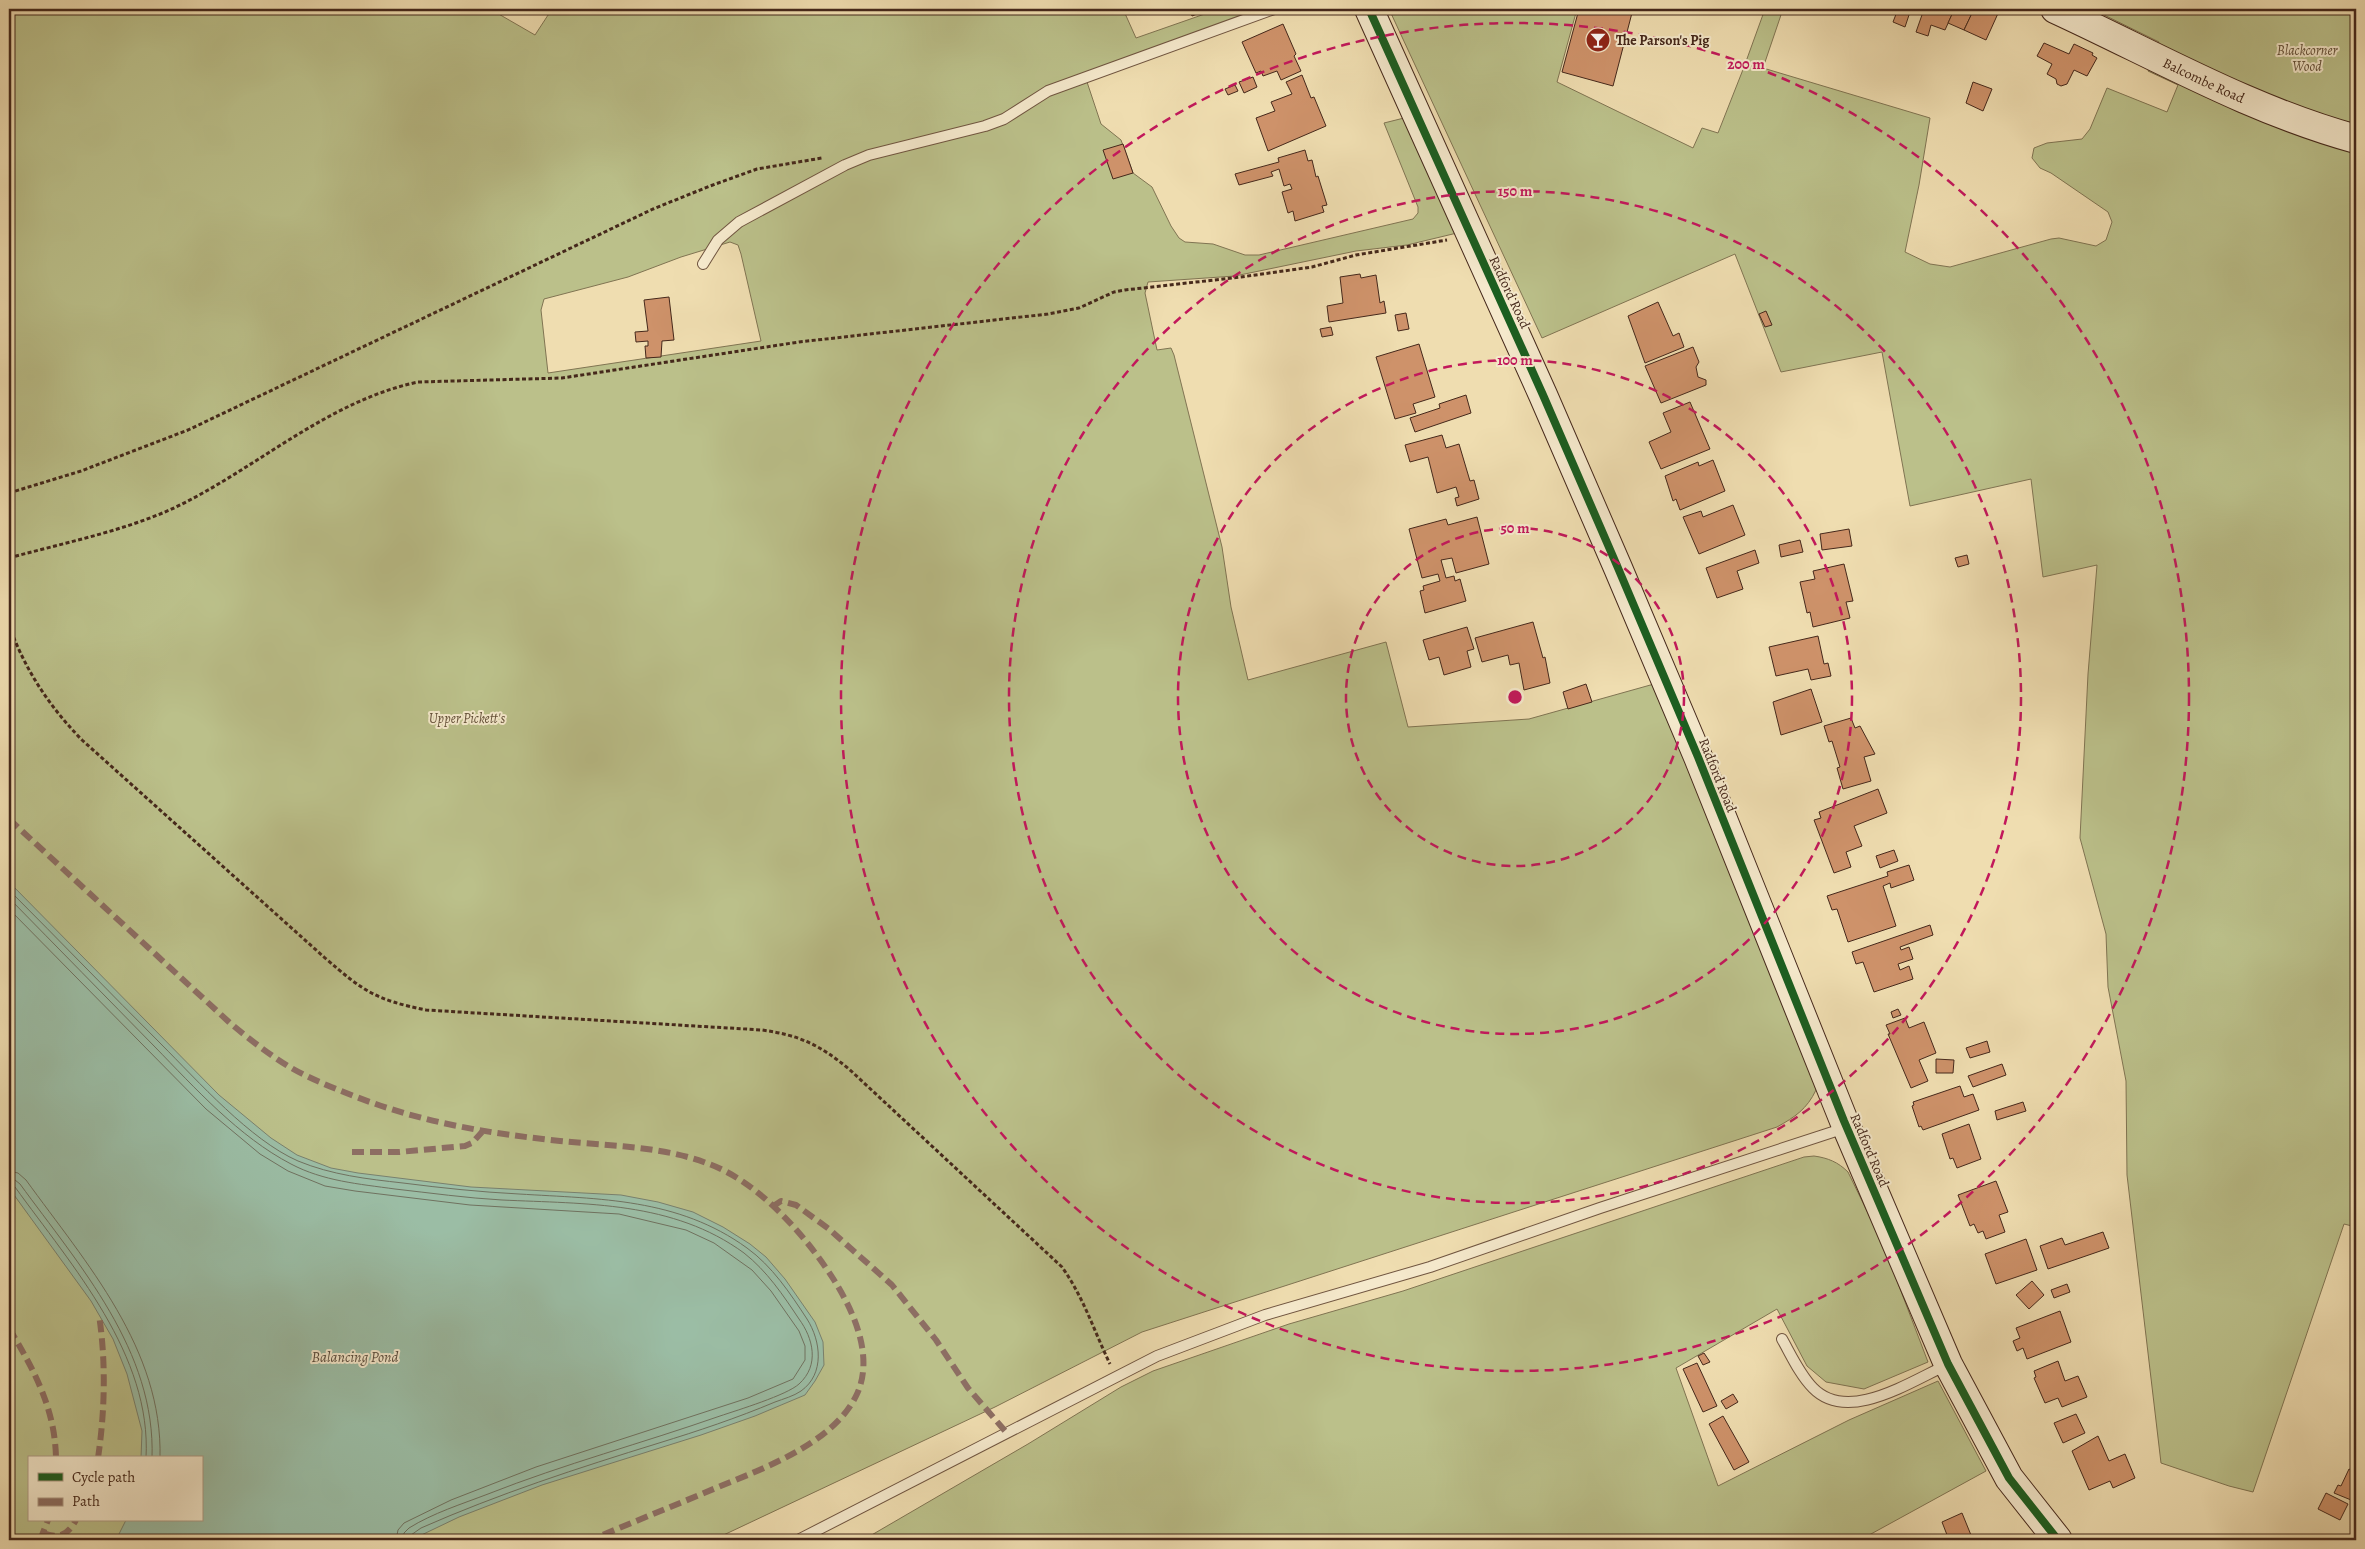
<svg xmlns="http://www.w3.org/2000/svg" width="2365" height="1549" viewBox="0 0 2365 1549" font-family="Alegreya,serif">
  <rect width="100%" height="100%" fill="#efddb0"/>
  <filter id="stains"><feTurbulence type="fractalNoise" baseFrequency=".004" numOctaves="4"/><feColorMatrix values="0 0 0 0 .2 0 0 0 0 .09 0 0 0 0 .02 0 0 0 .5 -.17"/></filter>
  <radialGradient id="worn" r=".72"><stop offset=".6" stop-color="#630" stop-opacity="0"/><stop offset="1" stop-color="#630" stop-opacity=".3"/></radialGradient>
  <g fill="#bbc08a" stroke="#807452" fill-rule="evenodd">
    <path d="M 9,9 L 490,9 L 535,35 L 552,9 L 1123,9 L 1136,38 L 1219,9 L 1262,9 L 1084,73 L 1101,124 L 1121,140 L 1133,173 L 1152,187 L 1171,226 L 1179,238 L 1185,242 L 1213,244 L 1245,255 L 1259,255 L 1413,219 L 1418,213 L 1418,207 L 1384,123 L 1404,118 L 1457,233 L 1407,245 L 1356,251 L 1235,276 L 1148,282 L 1145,293 L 1157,350 L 1171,348 L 1174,355 L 1222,547 L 1231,607 L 1248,680 L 1386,642 L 1408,727 L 1529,719 L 1654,684 L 1811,1071 L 1816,1090 C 1807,1109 1795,1117 1777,1127 L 1142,1332 L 995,1407 L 713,1540 L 9,1540 ZM 730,242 L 738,245 L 741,254 L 761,341 L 548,373 L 541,310 L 544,299 L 628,277 L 681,257 ZM 29,1458 L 201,1458 L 201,1520 L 29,1520 Z"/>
    <path d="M 1389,9 L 1577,9 L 1557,82 L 1693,148 L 1702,128 L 1718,133 L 1744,67 L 1765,9 L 1783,9 L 1763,68 L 1930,118 L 1919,185 L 1905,252 L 1930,264 L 1950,267 L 2051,239 L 2059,238 L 2096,246 L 2106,240 L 2112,222 L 2108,212 L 2051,173 L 2040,168 L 2032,158 L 2034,148 L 2047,143 L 2082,139 L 2090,129 L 2107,88 L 2167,112 L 2178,85 L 2148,71 L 2159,42 L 2092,9 L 2356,9 L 2356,1227 L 2344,1224 L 2253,1492 L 2229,1486 L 2161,1463 L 2127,1175 L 2126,1081 L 2108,987 L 2106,934 L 2080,838 L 2088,674 L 2097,565 L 2043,577 L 2031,479 L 1910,506 L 1882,352 L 1781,372 L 1735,254 L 1542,338 Z"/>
    <path d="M 1814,1156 C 1828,1158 1838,1162 1848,1172 L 1883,1244 L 1928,1362 L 1864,1389 L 1826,1382 L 1807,1366 L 1777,1309 L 1676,1368 L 1718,1486 L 1849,1420 L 1938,1381 L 1986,1471 L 1860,1540 L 863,1540 L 1028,1444 L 1121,1387 L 1153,1371 L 1289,1324 L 1403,1291 L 1804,1157 Z"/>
  </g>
  <path fill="#9bbda5" stroke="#79816e" d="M 9,882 L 219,1095 L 271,1138 L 297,1155 L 331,1168 L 358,1173 L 471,1187 L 621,1195 L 658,1202 L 693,1212 L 723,1227 L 750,1244 L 766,1257 L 785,1279 L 815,1322 L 823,1342 L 824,1365 L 815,1381 L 805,1395 L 755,1416 L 701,1435 L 542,1485 L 459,1517 L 411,1540 L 116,1540 L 126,1520 L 201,1520 L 201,1458 L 141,1458 L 142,1431 L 127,1374 L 113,1339 L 91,1301 L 9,1188 Z"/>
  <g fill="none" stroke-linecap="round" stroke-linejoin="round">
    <g stroke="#707260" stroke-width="1">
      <path d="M 9,890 C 60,941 110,993 161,1044 C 198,1081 250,1140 298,1161 C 332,1175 367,1179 403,1183 C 442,1188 480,1192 519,1194 C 600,1199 678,1198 747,1248 C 772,1266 790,1293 807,1319 C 821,1341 825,1374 801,1391 C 794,1396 783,1399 775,1402 C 737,1418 698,1431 659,1443 C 578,1468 498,1494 421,1528 L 411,1535 L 410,1540"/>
      <path d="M 9,898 C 58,948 106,997 155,1047 C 195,1088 239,1137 291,1164 C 323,1181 359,1184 395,1189 C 431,1193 466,1198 502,1200 C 586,1204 673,1201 744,1253 C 767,1271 783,1295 799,1319 C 813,1338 820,1365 799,1384 C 787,1395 738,1410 720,1416 C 643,1443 564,1464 488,1494 C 462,1504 433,1513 409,1528 L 404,1533 L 403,1540"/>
      <path d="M 9,909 L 206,1109 L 260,1154 L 288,1171 L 325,1186 L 355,1191 L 470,1205 L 619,1214 L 686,1230 L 714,1243 L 752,1270 L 771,1291 L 799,1331 L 805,1346 L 805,1360 L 793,1379 L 748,1398 L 536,1467 L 451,1500 L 404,1523 L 398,1530 L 396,1540"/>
      <path d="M 9,1171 L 18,1173 L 26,1180 C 86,1263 163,1349 160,1458"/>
      <path d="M 9,1179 L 15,1180 L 20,1184 C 79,1265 156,1351 152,1458"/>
      <path d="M 9,1185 L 15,1187 C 72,1266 152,1355 146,1458"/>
    </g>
  </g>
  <g fill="#ce926a" stroke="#45281b">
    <path d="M 1189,9 L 1210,9 L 1192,16 Z"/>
    <path d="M 1579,9 L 1633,9 L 1613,86 L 1562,72 Z"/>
    <path d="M 1898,9 L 1911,9 L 1905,27 L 1893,22 Z"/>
    <path d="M 1917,9 L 1951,9 L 1954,10 L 1945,30 L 1931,25 L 1928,36 L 1916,32 L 1923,12 Z"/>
    <path d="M 1961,9 L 1974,9 L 1964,30 L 1948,23 L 1954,10 L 1959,12 Z"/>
    <path d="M 1974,9 L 2000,9 L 1986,40 L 1964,30 Z"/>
    <path d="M 1283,24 L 1296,54 L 1294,56 L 1301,71 L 1281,80 L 1277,71 L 1263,76 L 1261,71 L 1256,73 L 1242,42 Z"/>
    <path d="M 2044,43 L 2069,54 L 2074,44 L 2093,53 L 2092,55 L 2097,58 L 2087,76 L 2074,70 L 2067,84 L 2061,86 L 2057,84 L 2056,79 L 2047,74 L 2052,64 L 2037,56 Z"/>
    <path d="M 1302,75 L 1311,98 L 1314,97 L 1326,126 L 1268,151 L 1256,118 L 1275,111 L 1271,102 L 1292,94 L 1286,82 Z"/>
    <path d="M 1253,77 L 1257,87 L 1244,93 L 1239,82 Z"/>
    <path d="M 1973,82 L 1992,89 L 1983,111 L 1966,103 Z"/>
    <path d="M 1235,85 L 1238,91 L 1228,95 L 1225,89 Z"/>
    <path d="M 1123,144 L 1133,173 L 1113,179 L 1103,150 Z"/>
    <path d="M 1305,150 L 1308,161 L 1312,160 L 1316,177 L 1318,176 L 1327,205 L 1322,206 L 1324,212 L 1295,221 L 1293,211 L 1288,213 L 1282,192 L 1292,189 L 1290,184 L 1284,186 L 1279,169 L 1271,172 L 1273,176 L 1239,185 L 1235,174 L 1279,162 L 1278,158 Z"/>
    <path d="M 1360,274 L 1361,278 L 1376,275 L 1380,303 L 1384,301 L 1386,313 L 1329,322 L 1327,306 L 1343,303 L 1340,277 Z"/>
    <path d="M 669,297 L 674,340 L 662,341 L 661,357 L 646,358 L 645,346 L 648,346 L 648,341 L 636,342 L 635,332 L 648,331 L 644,300 Z"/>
    <path d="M 1658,302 L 1673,336 L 1679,333 L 1684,347 L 1645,363 L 1628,316 Z"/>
    <path d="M 1766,311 L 1772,325 L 1765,327 L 1759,314 Z"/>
    <path d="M 1406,313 L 1409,329 L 1398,331 L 1395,315 Z"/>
    <path d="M 1331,327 L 1333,335 L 1322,337 L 1320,329 Z"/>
    <path d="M 1419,344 L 1435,397 L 1413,404 L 1416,413 L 1395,419 L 1376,357 Z"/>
    <path d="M 1693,347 L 1699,362 L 1696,367 L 1698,377 L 1706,380 L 1706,385 L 1661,403 L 1645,366 Z"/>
    <path d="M 1466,395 L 1471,413 L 1415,432 L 1410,418 L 1440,408 L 1439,404 Z"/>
    <path d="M 1690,402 L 1710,449 L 1661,469 L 1649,442 L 1671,432 L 1663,413 Z"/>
    <path d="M 1442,435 L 1446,448 L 1459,444 L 1470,481 L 1474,480 L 1479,499 L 1457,506 L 1455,498 L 1459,497 L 1456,487 L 1437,493 L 1428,457 L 1410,462 L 1405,445 Z"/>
    <path d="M 1713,460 L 1725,491 L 1680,510 L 1676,499 L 1673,501 L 1665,476 L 1698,462 L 1699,466 Z"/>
    <path d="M 1733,505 L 1745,535 L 1699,554 L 1683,517 L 1701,511 L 1703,517 Z"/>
    <path d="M 1477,517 L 1489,564 L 1456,573 L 1452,558 L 1441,560 L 1446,578 L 1454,576 L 1455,581 L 1460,579 L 1466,601 L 1425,613 L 1420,591 L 1424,590 L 1423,586 L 1440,581 L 1438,574 L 1422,578 L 1409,529 L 1446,519 L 1448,525 Z"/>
    <path d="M 1849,529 L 1852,546 L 1822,550 L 1820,534 Z"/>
    <path d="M 1800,540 L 1803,552 L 1781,557 L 1779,545 Z"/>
    <path d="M 1755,550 L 1759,563 L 1737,571 L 1743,589 L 1717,598 L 1706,568 Z"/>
    <path d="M 1967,555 L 1969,564 L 1958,567 L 1955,558 Z"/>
    <path d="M 1844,564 L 1853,601 L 1846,602 L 1850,618 L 1813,627 L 1810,612 L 1807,613 L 1800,582 L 1815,579 L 1813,571 Z"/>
    <path d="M 1533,622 L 1543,658 L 1545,657 L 1550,683 L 1524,690 L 1519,663 L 1510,665 L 1508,655 L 1482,662 L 1475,638 Z"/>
    <path d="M 1467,627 L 1474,649 L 1467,651 L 1471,667 L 1444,675 L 1439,657 L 1429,660 L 1423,640 Z"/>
    <path d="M 1818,636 L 1824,664 L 1828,663 L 1831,676 L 1811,680 L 1808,669 L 1776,676 L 1769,647 Z"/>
    <path d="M 1586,684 L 1592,702 L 1568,709 L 1563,692 Z"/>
    <path d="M 1811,689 L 1822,722 L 1781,735 L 1773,702 Z"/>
    <path d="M 1851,718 L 1855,728 L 1860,726 L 1875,754 L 1864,757 L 1871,781 L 1843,789 L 1837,768 L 1840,767 L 1832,741 L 1829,742 L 1824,726 Z"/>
    <path d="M 1878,789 L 1887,813 L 1854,826 L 1862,846 L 1846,852 L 1851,867 L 1834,873 L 1814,820 L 1821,818 L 1819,812 Z"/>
    <path d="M 1894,850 L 1898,861 L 1880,868 L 1876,856 Z"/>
    <path d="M 1909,865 L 1914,880 L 1891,888 L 1890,883 L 1883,886 L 1896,926 L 1848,942 L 1837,909 L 1832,910 L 1827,896 L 1888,876 L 1887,872 Z"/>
    <path d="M 1930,925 L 1933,935 L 1900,947 L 1901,950 L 1909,947 L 1913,959 L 1898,964 L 1900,970 L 1909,966 L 1913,979 L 1874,992 L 1863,962 L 1856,964 L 1852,952 Z"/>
    <path d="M 1898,1009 L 1901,1015 L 1893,1018 L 1891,1012 Z"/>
    <path d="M 1905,1018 L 1909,1028 L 1924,1022 L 1936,1053 L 1919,1060 L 1928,1081 L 1911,1088 L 1888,1034 L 1890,1034 L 1886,1025 Z"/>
    <path d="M 1987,1041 L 1990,1052 L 1970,1058 L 1966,1048 Z"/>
    <path d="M 1936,1059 L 1954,1060 L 1953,1073 L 1936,1073 Z"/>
    <path d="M 2002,1064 L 2006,1075 L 1973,1087 L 1968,1076 Z"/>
    <path d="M 1960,1086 L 1964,1097 L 1973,1094 L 1979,1110 L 1923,1130 L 1921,1126 L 1919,1127 L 1912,1106 L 1914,1105 L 1913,1102 Z"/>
    <path d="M 2023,1102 L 2026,1111 L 1997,1120 L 1995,1111 Z"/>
    <path d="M 1969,1124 L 1981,1159 L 1957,1168 L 1953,1158 L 1950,1159 L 1942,1134 Z"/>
    <path d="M 1996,1181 L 2008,1212 L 1999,1215 L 2005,1232 L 1986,1239 L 1983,1231 L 1978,1233 L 1974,1224 L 1970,1226 L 1958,1195 Z"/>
    <path d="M 2103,1232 L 2109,1248 L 2048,1269 L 2040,1246 L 2062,1238 L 2065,1245 Z"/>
    <path d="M 2026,1239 L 2037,1270 L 1996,1284 L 1985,1254 Z"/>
    <path d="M 2032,1281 L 2044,1295 L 2029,1309 L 2016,1295 Z"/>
    <path d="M 2067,1284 L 2070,1292 L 2054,1298 L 2051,1290 Z"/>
    <path d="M 2060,1311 L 2071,1342 L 2027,1359 L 2023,1348 L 2017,1351 L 2013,1341 L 2020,1338 L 2016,1328 Z"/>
    <path d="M 1704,1353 L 1710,1362 L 1703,1365 L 1698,1356 Z"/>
    <path d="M 2058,1361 L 2065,1381 L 2078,1376 L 2087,1397 L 2062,1407 L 2058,1398 L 2045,1403 L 2034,1378 L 2036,1377 L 2034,1371 Z"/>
    <path d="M 1697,1363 L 1717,1406 L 1703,1412 L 1683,1369 Z"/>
    <path d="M 1733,1394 L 1738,1402 L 1726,1409 L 1721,1401 Z"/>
    <path d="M 2076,1414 L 2085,1433 L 2063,1443 L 2054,1423 Z"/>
    <path d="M 1723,1416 L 1749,1462 L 1734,1470 L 1709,1424 Z"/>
    <path d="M 2098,1436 L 2109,1461 L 2125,1454 L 2135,1478 L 2113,1488 L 2110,1481 L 2089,1490 L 2072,1451 Z"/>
    <path d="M 2349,1469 L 2356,1472 L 2356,1502 L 2334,1493 L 2338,1485 L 2341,1486 Z"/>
    <path d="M 2326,1493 L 2348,1504 L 2340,1520 L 2318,1509 Z"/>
    <path d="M 1962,1513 L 1973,1540 L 1949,1540 L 1942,1522 Z"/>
  </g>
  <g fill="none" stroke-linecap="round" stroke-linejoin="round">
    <defs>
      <g id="lane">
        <path d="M 703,264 L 718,240 L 739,222 L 845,165 L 869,155 L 985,126 L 1004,119 L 1048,91 L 1274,9"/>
        <path d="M 1782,1339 C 1791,1355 1800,1375 1813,1388 C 1848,1424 1911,1381 1947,1365"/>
        <path d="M 798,1540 L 1157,1356 L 1265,1315 L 1430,1267 L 1600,1208 L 1845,1128"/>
      </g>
      <g id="secondary">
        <path d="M 1369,9 L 1543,395 L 1618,568 L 1698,757 L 1844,1121 L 1948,1364 L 2009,1478 L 2058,1540"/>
        <path id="s1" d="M 2055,9 C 2155,55 2250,110 2356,139"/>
      </g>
    </defs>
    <use href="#lane" stroke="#705540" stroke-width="12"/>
    <use href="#secondary" stroke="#45281b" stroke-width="30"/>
    <g stroke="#45281b" stroke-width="3" stroke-dasharray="4 2.5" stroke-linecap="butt">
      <path d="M 9,493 L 81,471 L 188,430 L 653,209 L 710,186 L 757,169 L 822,158"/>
      <path d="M 9,558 C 63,543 125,531 176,507 C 257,468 328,401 418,382 L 562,378 L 799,342 L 1048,314 L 1079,308 L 1114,292 L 1125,290 L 1241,277 L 1312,267 L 1356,255 L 1447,240"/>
      <path d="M 9,625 C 25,670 49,706 82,740 L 325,958 C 363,991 376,1000 426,1010 L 762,1030 C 799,1035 820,1045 849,1069 L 1062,1267 C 1084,1298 1094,1331 1110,1364"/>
    </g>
    <use href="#lane" stroke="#f5e9cc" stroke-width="10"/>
    <use href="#secondary" stroke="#f5e9cc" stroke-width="28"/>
    <g stroke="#8d6e63" stroke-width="6" stroke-dasharray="12 6" stroke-linecap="butt">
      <path d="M 9,819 L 230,1023 C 248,1038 267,1053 288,1066 C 308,1078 331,1087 354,1096 C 423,1123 487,1133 560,1141 C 609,1146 663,1146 709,1164 C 759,1182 806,1236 834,1280 C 854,1312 875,1358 856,1396 C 831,1447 753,1472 704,1493 C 666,1509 628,1524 591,1540"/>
      <path d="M 352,1152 L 399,1152 L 465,1146 L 472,1143 L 482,1132"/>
      <path d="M 772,1207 L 781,1201 L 796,1205 L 829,1229 L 892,1285 L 936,1340 L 968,1388 L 1006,1432"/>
      <path d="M 9,1328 C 34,1370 55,1408 56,1458"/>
      <path d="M 98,1458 C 105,1411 106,1361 99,1315"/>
      <path d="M 43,1533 C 59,1539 67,1536 76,1520"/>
      <path d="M 40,1540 L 48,1520"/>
    </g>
    <defs>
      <path id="cycleway" d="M 1369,9 L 1543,395 L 1618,568 L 1698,757 L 1844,1121 L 1948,1364 L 2009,1478 L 2058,1540"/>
    </defs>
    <use href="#cycleway" stroke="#f5e9cc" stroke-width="11"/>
    <use href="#cycleway" stroke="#1b5e20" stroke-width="8"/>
  </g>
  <g fill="none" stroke="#c2185b" stroke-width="2.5" stroke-dasharray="9 6">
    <circle cx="1515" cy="697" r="169"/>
    <circle cx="1515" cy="697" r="337"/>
    <circle cx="1515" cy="697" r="506"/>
    <circle cx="1515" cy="697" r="674"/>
  </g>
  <defs>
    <symbol id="bar-disc" viewBox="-11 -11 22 22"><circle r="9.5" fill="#8f2418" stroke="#f5e9cc"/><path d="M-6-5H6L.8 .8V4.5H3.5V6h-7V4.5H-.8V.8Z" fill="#fff"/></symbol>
  </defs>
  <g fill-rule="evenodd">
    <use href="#bar-disc" x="1584" y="26" width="28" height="28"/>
  </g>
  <g text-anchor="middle" stroke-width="4" stroke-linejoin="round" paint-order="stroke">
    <g font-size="14" font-weight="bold" fill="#45281b" stroke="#f5e9cc" text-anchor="start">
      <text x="1616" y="45">The Parson's Pig</text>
    </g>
    <g font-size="14" font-style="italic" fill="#624e37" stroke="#f5e9cc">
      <text x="2307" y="55">Blackcorner<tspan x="2307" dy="16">Wood</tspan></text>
      <text x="467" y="723">Upper Pickett's</text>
    </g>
    <g font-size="14" fill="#45281b" stroke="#f5e9cc">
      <text dy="5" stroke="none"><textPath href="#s1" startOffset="165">Balcombe Road</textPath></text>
      <text transform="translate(1510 292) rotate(65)" y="5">Radford Road</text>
      <text transform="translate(1718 775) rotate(68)" y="5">Radford Road</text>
      <text transform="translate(1870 1150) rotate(67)" y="5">Radford Road</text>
    </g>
    <g font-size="15" font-style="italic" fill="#5a4d3e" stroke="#f5e9cc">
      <text x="355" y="1362">Balancing Pond</text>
    </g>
  </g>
  <circle cx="1515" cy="697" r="8" fill="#c2185b" stroke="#f5e9cc" stroke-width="2.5"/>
  <g font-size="15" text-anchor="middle" font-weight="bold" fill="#c2185b" stroke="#f5e9cc" stroke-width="4" stroke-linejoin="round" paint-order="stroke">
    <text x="1746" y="69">200 m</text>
    <text x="1515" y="196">150 m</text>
    <text x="1515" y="365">100 m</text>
    <text x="1515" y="533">50 m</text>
  </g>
  <rect width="2365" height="1549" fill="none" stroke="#efddb0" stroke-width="30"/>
  <rect x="10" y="10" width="2345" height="1529" fill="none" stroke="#45281b" stroke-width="2.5"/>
  <rect x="15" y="15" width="2335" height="1519" fill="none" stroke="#45281b"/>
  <rect x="28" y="1456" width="175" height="65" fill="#f5e9cc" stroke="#af9c85"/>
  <rect x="38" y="1473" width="25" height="8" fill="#1b5e20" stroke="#af9c85"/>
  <text x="72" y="1482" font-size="15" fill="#45281b">Cycle path</text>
  <rect x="38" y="1498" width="25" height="8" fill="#8d6e63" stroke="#af9c85"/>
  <text x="72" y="1506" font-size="15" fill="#45281b">Path</text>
  <rect width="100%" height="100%" filter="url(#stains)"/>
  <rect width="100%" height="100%" fill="url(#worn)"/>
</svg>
